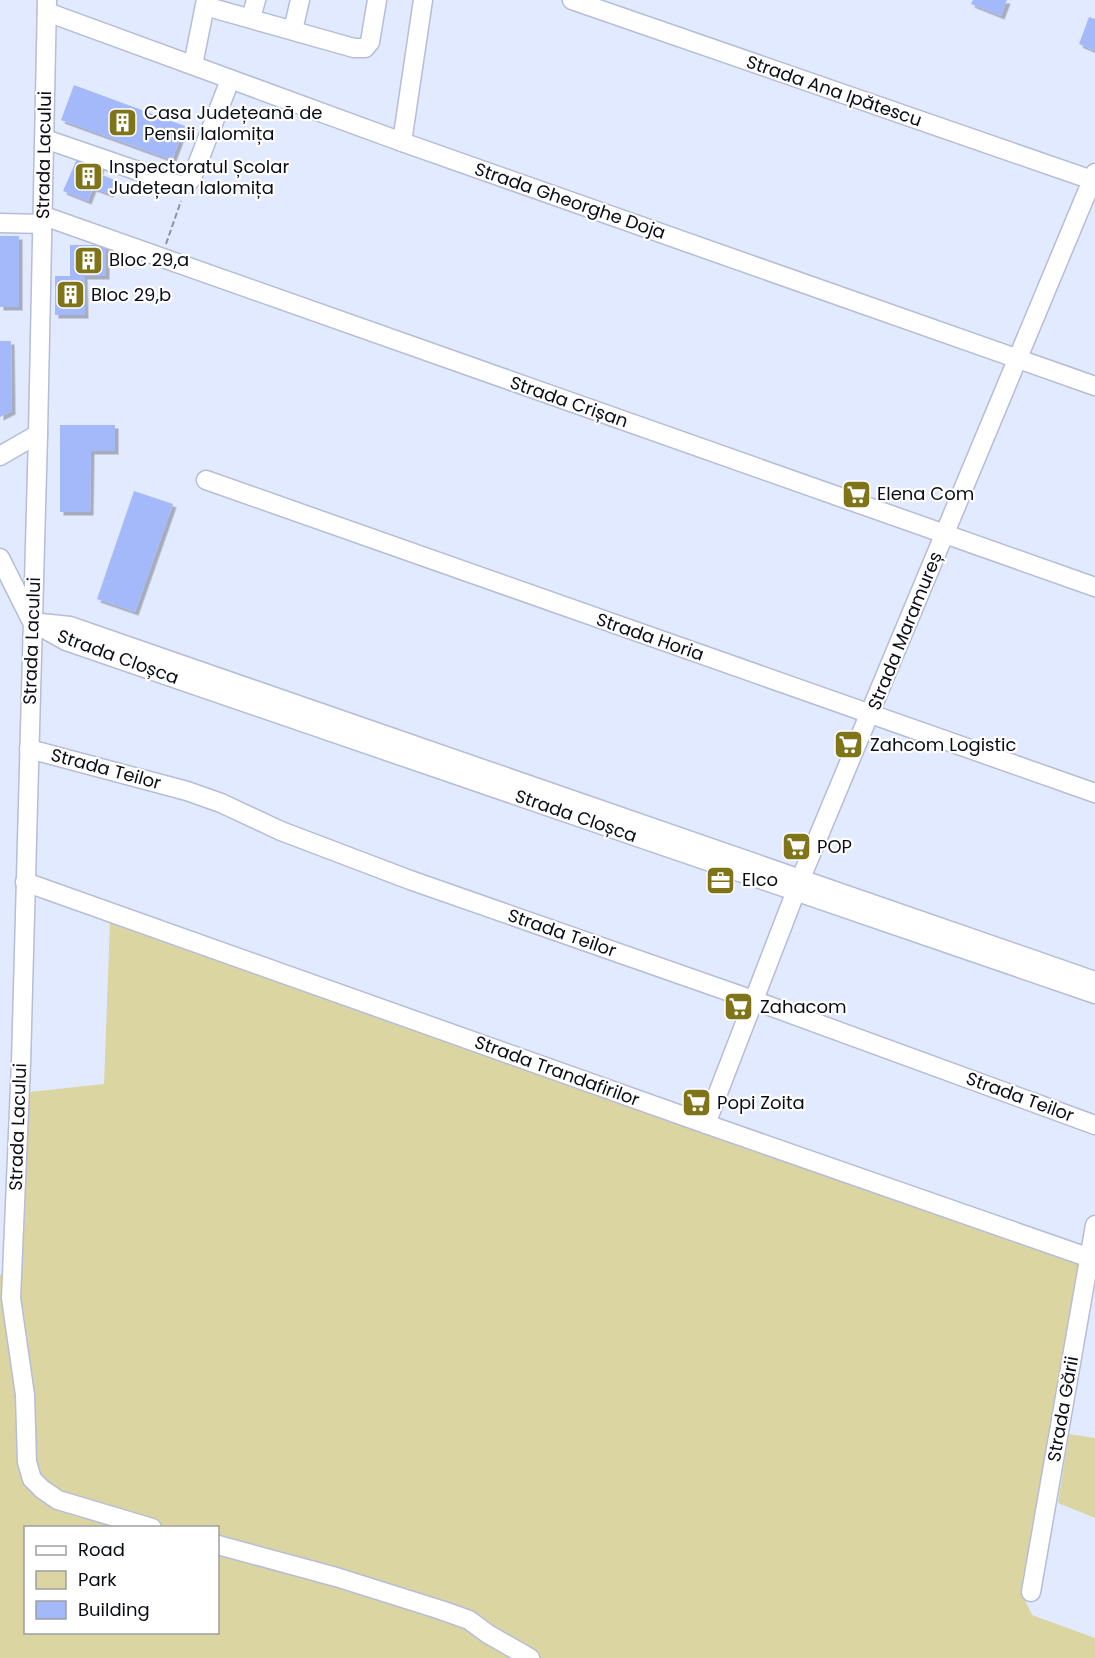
<svg xmlns="http://www.w3.org/2000/svg" width="1095" height="1658" viewBox="0 0 1095 1658" font-family="Poppins,sans-serif">
  <defs>
    <filter id="shadow"><feDropShadow dx="3.5" dy="3.5" stdDeviation="0" flood-color="#0004"/></filter>
  </defs>
  <rect width="100%" height="100%" fill="#e2eaff"/>
  <g fill="#dbd6a1" fill-rule="evenodd">
    <path d="M 110,921 C 433,1037 758,1148 1084,1257 L 1025,1600 L 1032,1615 L 1095,1638 L 1095,1658 L 0,1658 L 0,1275 L 22,1273 L 29,1092 L 104,1084 ZM 26,1528 L 218,1528 L 218,1632 L 26,1632 Z"/>
    <path d="M 1069,1434 L 1095,1438 L 1095,1518 L 1058,1503 Z"/>
  </g>
  <g fill="#a4b9fa" filter="url(#shadow)">
    <path d="M 973,0 L 1007,0 L 1001,16 L 971,4 Z"/>
    <path d="M 1089,17 L 1095,19 L 1095,51 L 1079,44 Z"/>
    <path d="M 74,85 L 185,126 L 172,160 L 61,120 Z"/>
    <path d="M 80,152 L 103,159 L 99,174 L 115,180 L 110,194 L 93,188 L 88,201 L 63,191 Z"/>
    <rect x="0" y="236" width="19" height="71"/>
    <path d="M 70,245 L 106,245 L 106,276 L 84,276 L 85,315 L 55,315 L 55,276 L 70,276 Z"/>
    <path d="M 0,341 L 11,341 L 12,411 L 0,417 Z"/>
    <path d="M 60,425 L 115,425 L 115,451 L 91,451 L 90,512 L 60,512 Z"/>
    <path d="M 134,491 L 173,504 L 135,612 L 97,599 Z"/>
  </g>
  <g fill="none" stroke-linecap="round" stroke-linejoin="round">
    <defs>
      <g id="minor">
        <path d="M 47,0 L 38,434 L 21,1063 L 11,1298 L 25,1395 L 27,1462 L 32,1479 L 42,1489 L 58,1500 L 152,1528"/>
        <path d="M 572,0 L 1095,181"/>
        <path d="M 205,6 L 354,48 L 365,48 L 370,42 L 377,0"/>
        <path d="M 47,12 L 402,142 L 1095,386"/>
        <path d="M 251,18 L 256,0"/>
        <path d="M 293,30 L 300,0"/>
        <path d="M 193,65 L 206,0"/>
        <path d="M 45,139 L 179,185 L 187,184 L 192,178 L 230,80"/>
        <path d="M 402,142 L 423,0"/>
        <path d="M 44,216 L 1095,587"/>
        <path d="M 0,223 L 43,224"/>
        <path d="M 0,456 L 38,434"/>
        <path d="M 206,480 L 1095,793"/>
        <path d="M 0,558 L 30,618"/>
        <path d="M 32,622 L 66,641 L 1095,994"/>
        <path d="M 41,623 L 70,626 L 1095,981"/>
        <path d="M 29,749 L 187,791 L 221,803 L 281,831 L 410,880 L 753,1000 L 1095,1125"/>
        <path d="M 25,882 L 706,1124 L 1090,1258"/>
        <path d="M 706,1124 L 801,878 L 1095,173"/>
        <path d="M 218,1545 L 336,1577 L 441,1610 L 469,1620 L 488,1634 L 530,1658"/>
        <path d="M 1031,1592 L 1095,1225"/>
      </g>
    </defs>
    <use href="#minor" stroke="#b5bdd7" stroke-width="21"/>
    <path stroke="#8c92a2" stroke-width="2" stroke-dasharray="6 3" stroke-linecap="butt" d="M 166,244 L 181,201"/>
    <use href="#minor" stroke="#fff" stroke-width="18"/>
  </g>
  <defs>
    <symbol id="building-square" viewBox="-11 -11 22 22"><rect x="-9" y="-9" width="18" height="18" rx="4" fill="#7f7518" stroke="#fff"/><path d="M-4-6H4V6H1V3H-1V6H-4ZM-2.5-4.3h1.7v1.8h-1.7ZM.8-4.3h1.7v1.8H.8ZM-2.5-1h1.7V.8h-1.7ZM.8-1h1.7V.8H.8Z" fill="#fff"/></symbol>
    <symbol id="supermarket-square" viewBox="-11 -11 22 22"><rect x="-9" y="-9" width="18" height="18" rx="4" fill="#7f7518" stroke="#fff"/><path d="M-6-5.5h2.5l.6 2H6L4.5 2H-2.5L-4.4-4H-6ZM-1.5 3.2a1.3 1.3 0 1 0 .1 0ZM3 3.2a1.3 1.3 0 1 0 .1 0Z" fill="#fff"/></symbol>
    <symbol id="office-square" viewBox="-11 -11 22 22"><rect x="-9" y="-9" width="18" height="18" rx="4" fill="#7f7518" stroke="#fff"/><path d="M-6-3h4V-5.5h4V-3h4V5H-6ZM-1-4.5V-3h2v-1.5ZM-6 0V1H6V0Z" fill="#fff"/></symbol>
  </defs>
  <g fill-rule="evenodd">
    <use href="#building-square" x="106" y="106" width="33" height="33"/>
    <use href="#building-square" x="72" y="160" width="33" height="33"/>
    <use href="#building-square" x="72" y="244" width="33" height="33"/>
    <use href="#building-square" x="54" y="278" width="33" height="33"/>
    <use href="#supermarket-square" x="840" y="478" width="33" height="33"/>
    <use href="#supermarket-square" x="832" y="728" width="33" height="33"/>
    <use href="#supermarket-square" x="780" y="830" width="33" height="33"/>
    <use href="#office-square" x="704" y="864" width="33" height="33"/>
    <use href="#supermarket-square" x="722" y="990" width="33" height="33"/>
    <use href="#supermarket-square" x="680" y="1086" width="33" height="33"/>
  </g>
  <g text-anchor="middle" stroke-width="4.5" stroke-linejoin="round" paint-order="stroke">
    <g font-size="18" fill="#0a0d15" stroke="#fff">
      <text transform="translate(834 91) rotate(19)" y="6">Strada Ana Ipătescu</text>
      <text transform="translate(44 155) rotate(-89)" y="6">Strada Lacului</text>
      <text transform="translate(570 201) rotate(19)" y="6">Strada Gheorghe Doja</text>
      <text transform="translate(569 402) rotate(19)" y="6">Strada Crișan</text>
      <text transform="translate(905 631) rotate(-68)" y="6">Strada Maramureș</text>
      <text transform="translate(650 637) rotate(19)" y="6">Strada Horia</text>
      <text transform="translate(32 641) rotate(-88)" y="6">Strada Lacului</text>
      <text transform="translate(118 657) rotate(20)" y="6">Strada Cloșca</text>
      <text transform="translate(106 769) rotate(15)" y="6">Strada Teilor</text>
      <text transform="translate(576 816) rotate(19)" y="6">Strada Cloșca</text>
      <text transform="translate(562 933) rotate(19)" y="6">Strada Teilor</text>
      <text transform="translate(557 1071) rotate(20)" y="6">Strada Trandafirilor</text>
      <text transform="translate(1020 1097) rotate(20)" y="6">Strada Teilor</text>
      <text transform="translate(18 1127) rotate(-88)" y="6">Strada Lacului</text>
      <text transform="translate(1063 1409) rotate(-80)" y="6">Strada Gării</text>
    </g>
    <g font-size="18" fill="#0a0d15" stroke="#fff" text-anchor="start">
      <text x="144" y="119">Casa Județeană de<tspan x="144" dy="21">Pensii Ialomița</tspan></text>
      <text x="109" y="173">Inspectoratul Școlar<tspan x="109" dy="21">Județean Ialomița</tspan></text>
      <text x="109" y="266">Bloc 29,a</text>
      <text x="91" y="301">Bloc 29,b</text>
      <text x="877" y="500">Elena Com</text>
      <text x="870" y="751">Zahcom Logistic</text>
      <text x="817" y="853">POP</text>
      <text x="742" y="886">Elco</text>
      <text x="760" y="1013">Zahacom</text>
      <text x="717" y="1109">Popi Zoita</text>
    </g>
  </g>
  <rect x="24" y="1526" width="195" height="108" fill="#ffffff" stroke="#9d9ea1" stroke-width="1.5"/>
  <rect x="36" y="1546" width="30" height="9" fill="#ffffff" stroke="#9d9ea1" stroke-width="1.5"/>
  <text x="78" y="1556" font-size="18" fill="#0a0d15">Road</text>
  <rect x="36" y="1571" width="30" height="18" fill="#dbd6a1" stroke="#9d9ea1" stroke-width="1.5"/>
  <text x="78" y="1586" font-size="18" fill="#0a0d15">Park</text>
  <rect x="36" y="1601" width="30" height="18" fill="#a4b9fa" stroke="#9d9ea1" stroke-width="1.5"/>
  <text x="78" y="1616" font-size="18" fill="#0a0d15">Building</text>
</svg>
